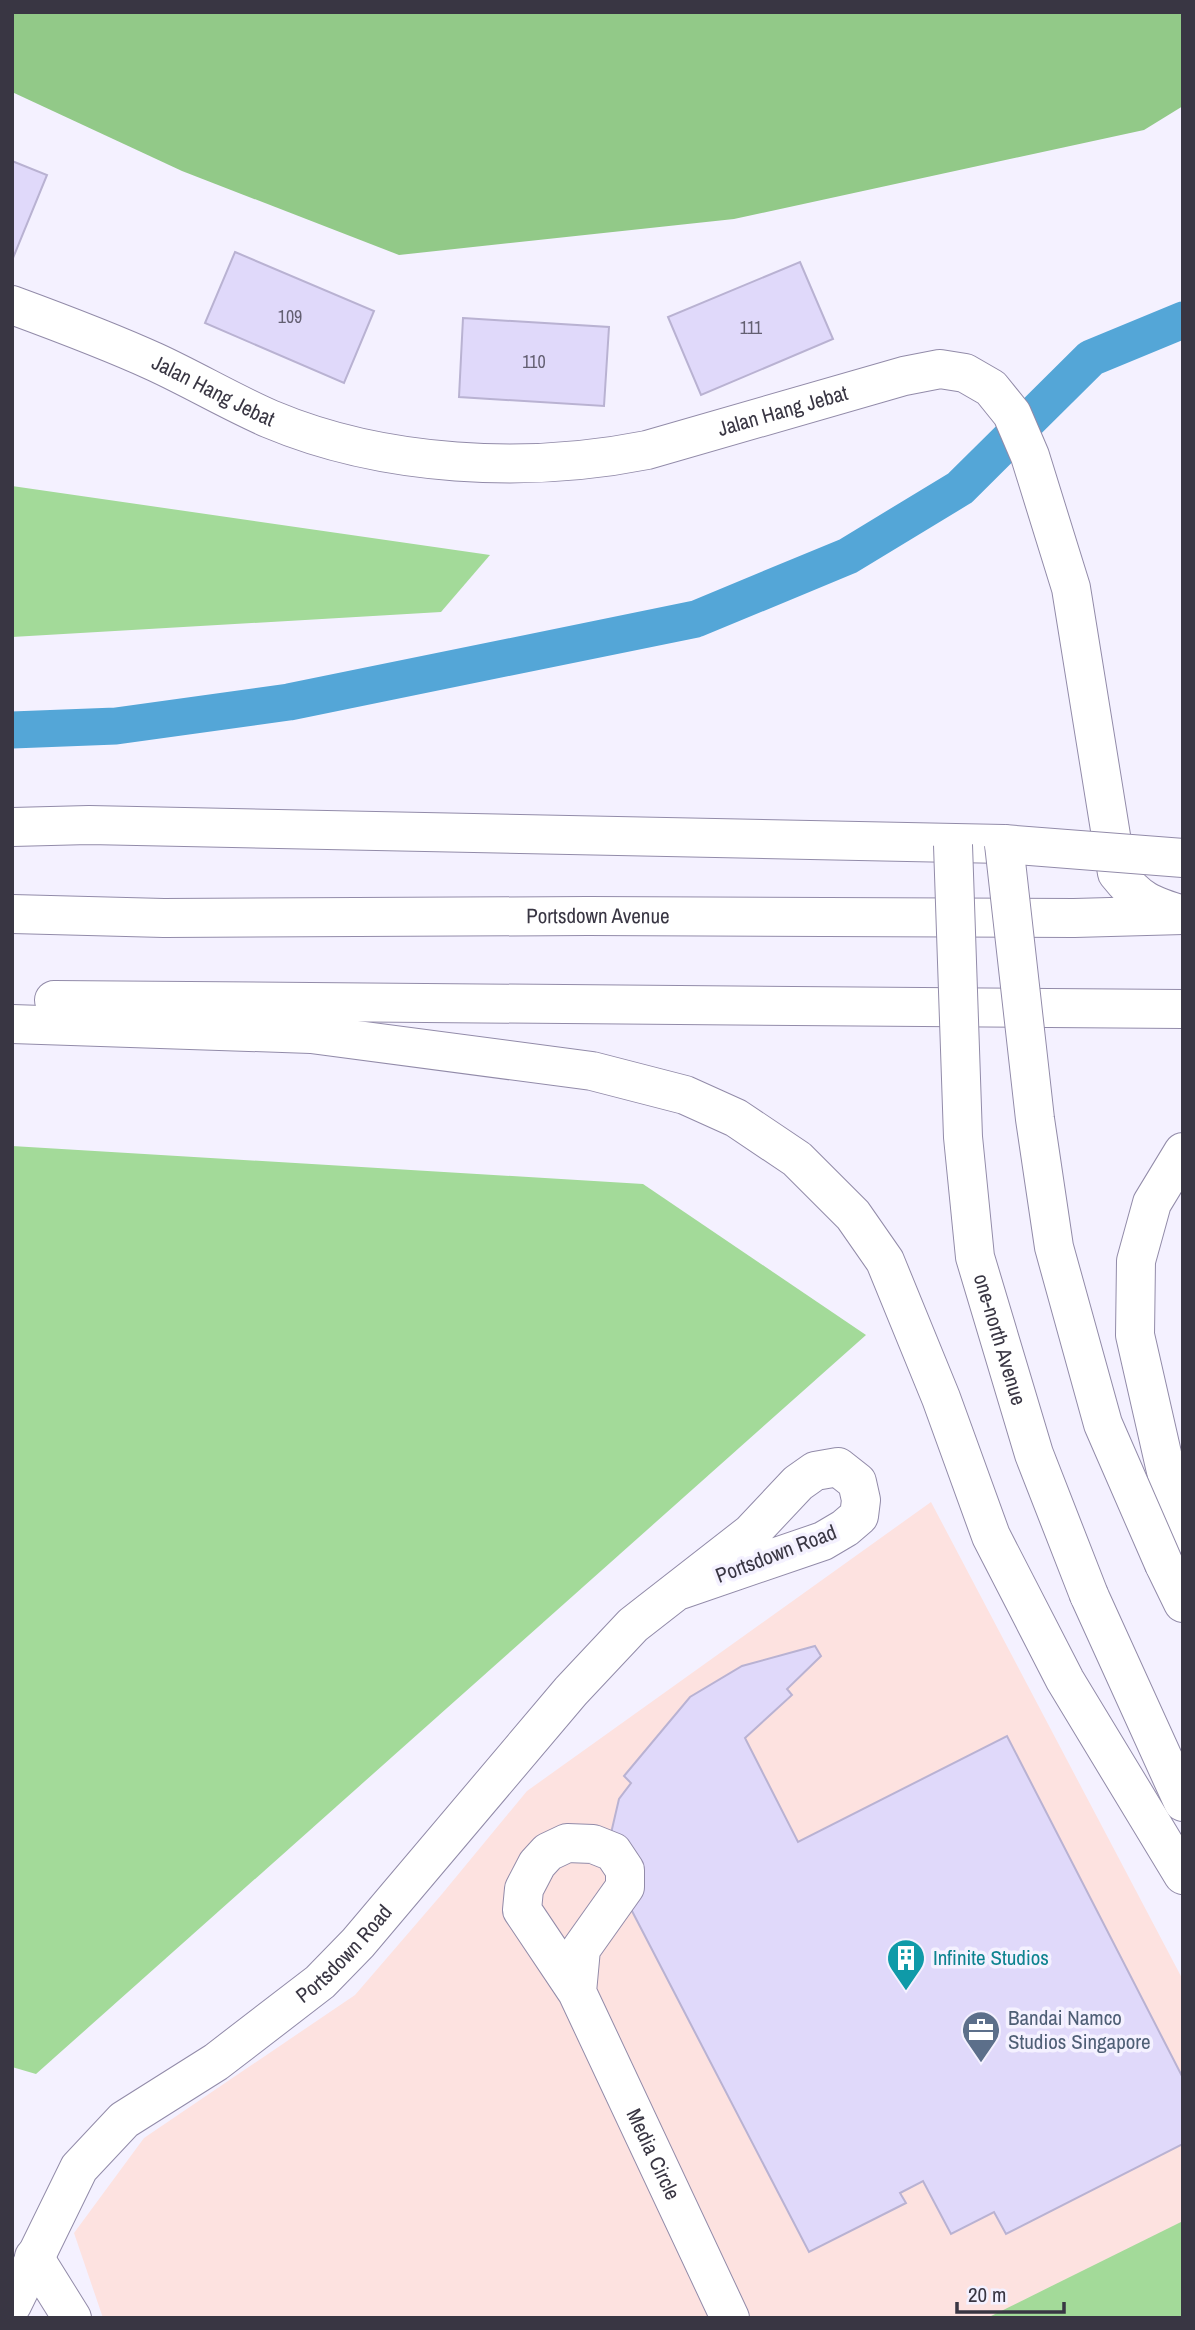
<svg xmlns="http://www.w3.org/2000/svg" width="1195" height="2330" viewBox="0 0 1195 2330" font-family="'Archivo Narrow',sans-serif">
  <rect width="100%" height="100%" fill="#f4f1ff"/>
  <path fill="#fde2e0" d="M 931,1502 L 1183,1980 L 1183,2318 L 103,2318 L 74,2233 L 144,2138 L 355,1995 L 442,1894 L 527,1791 Z"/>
  <g fill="#a3da99">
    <path d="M 12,486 L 490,555 L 441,612 L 12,637 Z"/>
    <path d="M 12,1146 L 643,1184 L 866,1335 L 36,2074 L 12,2067 Z"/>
    <path d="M 1183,2221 L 1183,2318 L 987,2318 Z"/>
  </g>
  <path fill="#92c988" d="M 12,12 L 1183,12 L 1183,106 L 1144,130 L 734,219 L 399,255 L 182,171 L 12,92 Z"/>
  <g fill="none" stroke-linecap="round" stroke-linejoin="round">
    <path stroke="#54a6d7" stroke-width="37" d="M 12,730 L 116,726 L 289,702 L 696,619 L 848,556 L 960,488 L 1091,358 L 1183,320"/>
  </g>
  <g fill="#e0d9fa" stroke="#b9b2d2" stroke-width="2">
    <path d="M 12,161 L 47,175 L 13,258 L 12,257 Z"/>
    <path d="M 235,252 L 374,311 L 344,383 L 205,323 Z"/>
    <path d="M 800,262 L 833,339 L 701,395 L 668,317 Z"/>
    <path d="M 463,318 L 609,327 L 604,406 L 459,397 Z"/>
    <path d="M 815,1646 L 821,1656 L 787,1689 L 792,1695 L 745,1738 L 798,1842 L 1007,1736 L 1183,2078 L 1183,2144 L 1006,2234 L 994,2212 L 951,2234 L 923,2181 L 900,2193 L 906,2203 L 809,2252 L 605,1859 L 619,1799 L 631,1783 L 624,1776 L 690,1697 L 742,1666 Z"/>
  </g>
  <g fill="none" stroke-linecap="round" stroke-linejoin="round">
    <defs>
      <g id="minor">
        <path id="s1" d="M 12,305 C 61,323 109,341 155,362 C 194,380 231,402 270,419 C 384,467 527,474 647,450 L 904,376 L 940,369 L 965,373 L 991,388 L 1012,414 L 1030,456 L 1071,588 L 1117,873 C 1139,901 1150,905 1183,915"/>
        <path d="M 1164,1564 L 1183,1603"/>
        <path d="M 1089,1595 L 1183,1802"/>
        <path id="s2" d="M 577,1992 L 581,1949 L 625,1887 L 625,1870 L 613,1852 L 593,1844 L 567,1843 L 548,1852 L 537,1864 L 524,1889 L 522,1910 L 577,1992 L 730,2318"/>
        <path d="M 34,2257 L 72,2318"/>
        <path id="s3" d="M 12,2305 L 79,2168 L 124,2120 L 216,2062 L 320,1982 L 358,1943 L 571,1691 L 633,1625 L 751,1533 L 798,1483 L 815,1471 L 838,1467 L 857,1482 L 861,1500 L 859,1516 L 845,1528 L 823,1541 L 680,1590"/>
      </g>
      <g id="highway">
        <path d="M 12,827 L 89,825 L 1004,844"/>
        <path id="s4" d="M 12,914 L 164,918 L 588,916 L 1074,918 L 1183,915"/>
        <path d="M 54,1000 L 1183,1009"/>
        <path d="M 12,1024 L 311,1034 L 592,1071 L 685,1095 L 736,1118 L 797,1159 L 853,1215 L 885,1261 L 941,1398 L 991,1536 L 1065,1680 L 1183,1875"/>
        <path d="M 1183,1152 L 1152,1203 L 1136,1261 L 1135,1335 L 1183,1546"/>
      </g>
    </defs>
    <use href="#minor" stroke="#928ba9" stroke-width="40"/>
    <use href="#highway" stroke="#928ba9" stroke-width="40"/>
    <use href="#minor" stroke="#fff" stroke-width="38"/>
    <use href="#highway" stroke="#fff" stroke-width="38"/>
    <defs>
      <g id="minor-bridge">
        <path d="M 1004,844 L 1035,1119 L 1054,1247 L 1103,1424 L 1164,1564"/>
        <path id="s5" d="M 953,845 L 963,1137 L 975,1257 L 1034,1454 L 1089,1595"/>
      </g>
      <path id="highway-bridge" d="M 1004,844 L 1183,858"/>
    </defs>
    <use href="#minor-bridge" stroke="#928ba9" stroke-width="40" stroke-linecap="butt"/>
    <use href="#highway-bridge" stroke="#928ba9" stroke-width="40" stroke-linecap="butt"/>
    <use href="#minor-bridge" stroke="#fff" stroke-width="38"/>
    <use href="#highway-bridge" stroke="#fff" stroke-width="38"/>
  </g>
  <defs>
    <symbol id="building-pin" viewBox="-11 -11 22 30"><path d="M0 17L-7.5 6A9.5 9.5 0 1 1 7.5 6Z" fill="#0f9aa8" stroke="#f4f1ff"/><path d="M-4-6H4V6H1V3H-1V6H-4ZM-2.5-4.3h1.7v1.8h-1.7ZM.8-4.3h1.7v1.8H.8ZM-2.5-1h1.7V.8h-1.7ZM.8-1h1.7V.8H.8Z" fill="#fff"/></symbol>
    <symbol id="office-pin" viewBox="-11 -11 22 30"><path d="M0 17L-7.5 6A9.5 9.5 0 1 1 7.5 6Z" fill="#5c6f8a" stroke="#f4f1ff"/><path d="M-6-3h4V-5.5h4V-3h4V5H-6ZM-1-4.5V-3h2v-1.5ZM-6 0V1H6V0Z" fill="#fff"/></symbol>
  </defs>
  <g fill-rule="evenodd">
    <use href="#building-pin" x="884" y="1936" width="44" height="60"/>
    <use href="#office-pin" x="959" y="2008" width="44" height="60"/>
  </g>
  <g text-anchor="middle" stroke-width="7" stroke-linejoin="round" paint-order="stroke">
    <g font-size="18" fill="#635f71">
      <text x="290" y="323">109</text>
      <text x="751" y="334">111</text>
      <text x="534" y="368">110</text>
    </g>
    <g font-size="21" fill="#393643" stroke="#f4f1ff">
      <text dy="7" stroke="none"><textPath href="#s1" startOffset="219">Jalan Hang Jebat</textPath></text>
      <text dy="7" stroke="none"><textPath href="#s1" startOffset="807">Jalan Hang Jebat</textPath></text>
      <text dy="7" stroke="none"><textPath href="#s4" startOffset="586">Portsdown Avenue</textPath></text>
      <text dy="7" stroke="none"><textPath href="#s5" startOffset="499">one-north Avenue</textPath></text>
      <text transform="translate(776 1554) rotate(-21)" y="7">Portsdown Road</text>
      <text dy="7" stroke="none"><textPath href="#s3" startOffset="495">Portsdown Road</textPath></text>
      <text dy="7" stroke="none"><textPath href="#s2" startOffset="570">Media Circle</textPath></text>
    </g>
    <g font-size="21" fill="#0d838f" stroke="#f4f1ff" text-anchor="start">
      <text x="933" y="1965">Infinite Studios</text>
    </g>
    <g font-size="21" fill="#4e5e75" stroke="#f4f1ff" text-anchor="start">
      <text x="1008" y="2025">Bandai Namco<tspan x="1008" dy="24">Studios Singapore</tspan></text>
    </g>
  </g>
  <rect width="1195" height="2330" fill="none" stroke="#393643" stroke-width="28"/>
  <path d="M957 2302v10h107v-10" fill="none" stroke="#393643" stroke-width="3.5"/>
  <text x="968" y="2302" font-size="21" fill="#393643" stroke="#f4f1ff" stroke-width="5" paint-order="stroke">20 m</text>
</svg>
